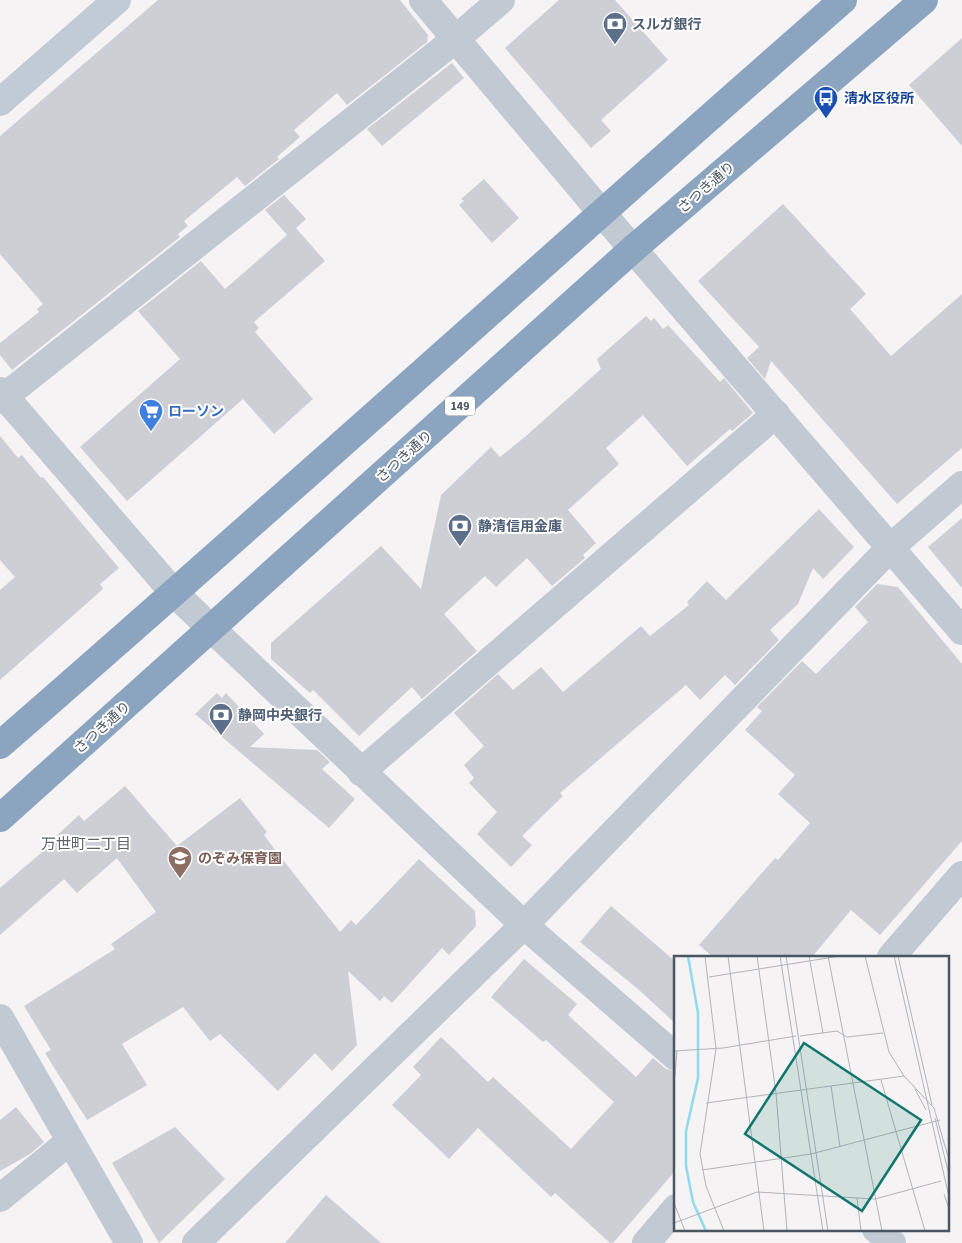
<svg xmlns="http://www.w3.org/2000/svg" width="962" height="1243" viewBox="0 0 962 1243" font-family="'Source Sans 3','Noto Sans JP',sans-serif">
  <rect width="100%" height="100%" fill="#f5f3f3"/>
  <g fill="#cdcfd5">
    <path d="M 158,0 L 400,0 L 428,35 L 427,42 L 347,105 L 337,93 L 294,130 L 300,137 L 277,157 L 279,159 L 245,186 L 237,177 L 184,221 L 188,226 L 178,234 L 180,237 L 12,370 L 0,355 L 0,343 L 39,312 L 37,309 L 43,304 L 0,254 L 0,136 Z"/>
    <path d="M 559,0 L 615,0 L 668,60 L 601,120 L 611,131 L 591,148 L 505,48 Z"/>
    <path d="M 962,38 L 962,146 L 909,85 Z"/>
    <path d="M 452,63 L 464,78 L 382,146 L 367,129 Z"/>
    <path d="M 484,179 L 519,218 L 492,243 L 459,205 L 464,201 L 461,199 Z"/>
    <path d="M 284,195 L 306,219 L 296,228 L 325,261 L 254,322 L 259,328 L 255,332 L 313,399 L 274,434 L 243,399 L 127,501 L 80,447 L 180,359 L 138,311 L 201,261 L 225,289 L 287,235 L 265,210 Z"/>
    <path d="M 783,204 L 866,294 L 850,309 L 891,356 L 962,294 L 962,448 L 897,504 L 771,361 L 765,379 L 747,358 L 759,347 L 698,281 Z"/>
    <path d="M 646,316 L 651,321 L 654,318 L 663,329 L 668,325 L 720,382 L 724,378 L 753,413 L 732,431 L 730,429 L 687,466 L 643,415 L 606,448 L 619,464 L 568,510 L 596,543 L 583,555 L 585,558 L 552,586 L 527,558 L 496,587 L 485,576 L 444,614 L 477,651 L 422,699 L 412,687 L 359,736 L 313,690 L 310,693 L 271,659 L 271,643 L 381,546 L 421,589 L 441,495 L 491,447 L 500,457 L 526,436 L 601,369 L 597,359 Z"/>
    <path d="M 0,436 L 18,458 L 22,455 L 41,478 L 43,477 L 119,568 L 100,584 L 103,589 L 0,680 L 0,590 L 15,577 L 0,560 Z"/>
    <path d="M 819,509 L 854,547 L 823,579 L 813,568 L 798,604 L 770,630 L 779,640 L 735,685 L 725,675 L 700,700 L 686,685 L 560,793 L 563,796 L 522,836 L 532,845 L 511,867 L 477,834 L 497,812 L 469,783 L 474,778 L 464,765 L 484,746 L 454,713 L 498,674 L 513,690 L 541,667 L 563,692 L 641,626 L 650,636 L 689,605 L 687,602 L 707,581 L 726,600 Z"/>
    <path d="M 962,518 L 962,588 L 928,547 Z"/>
    <path d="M 877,584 L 898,587 L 962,664 L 962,841 L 880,935 L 851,910 L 812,957 L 713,957 L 699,945 L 775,858 L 778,860 L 810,823 L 778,794 L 795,775 L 745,730 L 762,711 L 757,707 L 802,661 L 816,674 L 868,622 L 855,607 Z"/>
    <path d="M 217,693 L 222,698 L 226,693 L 264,734 L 250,747 L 317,750 L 330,762 L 322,769 L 355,799 L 329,828 L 195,714 Z"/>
    <path d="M 125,786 L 177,846 L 240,798 L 267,832 L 264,835 L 279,855 L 340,932 L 351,920 L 356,925 L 419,859 L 475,911 L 476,926 L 449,955 L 442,948 L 392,1003 L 384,996 L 380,1001 L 348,971 L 357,1045 L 332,1071 L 315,1053 L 278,1091 L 220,1034 L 210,1041 L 183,1007 L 122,1044 L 147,1085 L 87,1120 L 45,1053 L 51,1050 L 24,1006 L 115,949 L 111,944 L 156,912 L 117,858 L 77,893 L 64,879 L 0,935 L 0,888 L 41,853 L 40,851 L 79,815 L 84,821 Z"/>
    <path d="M 611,906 L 676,962 L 676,1024 L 638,989 L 580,942 Z"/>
    <path d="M 524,959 L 577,1004 L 568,1015 L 636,1077 L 653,1058 L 666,1069 L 676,1072 L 676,1170 L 613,1243 L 610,1243 L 555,1193 L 551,1197 L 478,1128 L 449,1159 L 392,1105 L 421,1075 L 413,1067 L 441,1037 L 488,1082 L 493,1077 L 571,1149 L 614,1102 L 546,1040 L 543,1042 L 491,997 Z"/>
    <path d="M 16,1107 L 44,1142 L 30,1154 L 0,1171 L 0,1120 Z"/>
    <path d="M 175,1127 L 225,1179 L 159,1243 L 112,1163 Z"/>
    <path d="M 326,1195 L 381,1243 L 285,1243 Z"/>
  </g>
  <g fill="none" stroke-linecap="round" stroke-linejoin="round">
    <g stroke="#c1cad2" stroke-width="28">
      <path d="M 423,0 L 601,212 L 962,631"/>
      <path d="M 0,391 L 175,594 L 524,925 L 676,1057"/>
      <path d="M 0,400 L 457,38 L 501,0"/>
      <path d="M 361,772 L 776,414"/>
      <path d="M 891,957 L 962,875"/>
      <path d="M 0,1018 L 129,1243"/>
      <path d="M 0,1198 L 70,1141"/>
      <path d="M 876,1229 L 892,1243"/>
      <path d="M 196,1243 L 524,925 L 891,547 L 962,485"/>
      <path d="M 646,1243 L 676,1208"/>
    </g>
    <path stroke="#c1cbd6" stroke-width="28" d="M 0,102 L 117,0"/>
    <g stroke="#8ba5c1" stroke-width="28">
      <path d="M 0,745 C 283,499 561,247 843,0"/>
      <path d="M 0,818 L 633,249 L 924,0"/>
    </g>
  </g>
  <defs>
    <symbol id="bank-pin" viewBox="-11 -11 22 30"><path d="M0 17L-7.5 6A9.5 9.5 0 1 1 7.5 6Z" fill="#5c6f8a" stroke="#fff"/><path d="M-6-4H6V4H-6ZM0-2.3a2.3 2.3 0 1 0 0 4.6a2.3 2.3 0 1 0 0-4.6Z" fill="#fff"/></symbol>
    <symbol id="bus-pin" viewBox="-11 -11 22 30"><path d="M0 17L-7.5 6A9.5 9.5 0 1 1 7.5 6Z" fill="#1a4fb4" stroke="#fff"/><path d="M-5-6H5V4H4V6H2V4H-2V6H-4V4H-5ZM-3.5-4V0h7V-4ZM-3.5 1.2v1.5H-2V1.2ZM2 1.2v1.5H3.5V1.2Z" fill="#fff"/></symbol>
    <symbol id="supermarket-pin" viewBox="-11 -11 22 30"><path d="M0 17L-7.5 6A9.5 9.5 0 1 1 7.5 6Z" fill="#3f7fe0" stroke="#fff"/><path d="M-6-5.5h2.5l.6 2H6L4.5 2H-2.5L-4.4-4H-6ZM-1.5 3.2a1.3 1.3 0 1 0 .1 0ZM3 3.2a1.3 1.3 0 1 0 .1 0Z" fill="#fff"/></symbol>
    <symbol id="school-pin" viewBox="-11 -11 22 30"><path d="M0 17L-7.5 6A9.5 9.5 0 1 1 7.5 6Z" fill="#8d6e63" stroke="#fff"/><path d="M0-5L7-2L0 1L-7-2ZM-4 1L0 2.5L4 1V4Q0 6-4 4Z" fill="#fff"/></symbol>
  </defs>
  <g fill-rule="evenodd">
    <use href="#bank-pin" x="601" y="10" width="28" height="38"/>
    <use href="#bus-pin" x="812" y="84" width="28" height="38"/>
    <use href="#supermarket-pin" x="137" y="397" width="28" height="38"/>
    <use href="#bank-pin" x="446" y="512" width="28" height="38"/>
    <use href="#bank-pin" x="207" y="701" width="28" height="38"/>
    <use href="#school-pin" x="166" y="844" width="28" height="38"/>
  </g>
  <g text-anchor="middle" stroke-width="4" stroke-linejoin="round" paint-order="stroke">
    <rect fill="#fff" stroke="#808990" stroke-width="1" x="445" y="396.5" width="30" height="19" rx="4"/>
    <g font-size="12" font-weight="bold" fill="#4a5661">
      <text x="460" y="410">149</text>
    </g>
    <g font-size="14" font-weight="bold" fill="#4e5e75" stroke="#fff" text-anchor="start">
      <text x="632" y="29">スルガ銀行</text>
      <text x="478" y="531">静清信用金庫</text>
      <text x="238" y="720">静岡中央銀行</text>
    </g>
    <g font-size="14" font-weight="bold" fill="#164399" stroke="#fff" text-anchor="start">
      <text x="844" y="103">清水区役所</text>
    </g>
    <g font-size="14" fill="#4a5661" stroke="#fff">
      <text transform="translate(706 187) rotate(-41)" y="5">さつき通り</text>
      <text transform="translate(404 456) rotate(-42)" y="5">さつき通り</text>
      <text transform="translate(102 727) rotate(-42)" y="5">さつき通り</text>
    </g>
    <g font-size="14" font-weight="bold" fill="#366cbe" stroke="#fff" text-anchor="start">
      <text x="168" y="416">ローソン</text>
    </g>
    <g font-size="14" font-weight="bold" fill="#785e54" stroke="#fff" text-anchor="start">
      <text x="198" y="863">のぞみ保育園</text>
    </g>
    <g font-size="15" fill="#5f6368" stroke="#fff">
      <text x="86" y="849">万世町二丁目</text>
    </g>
  </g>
  <g transform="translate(674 956)">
    <rect width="275" height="275" fill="#f5f3f3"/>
    <path fill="none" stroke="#90daee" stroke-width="2.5" d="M 14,0 L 24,57 L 24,122 L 12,175 L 12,210 L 19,246 L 32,275"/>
    <path fill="none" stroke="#b1b4b9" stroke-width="1" d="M 31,0 L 42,93 L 26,198 L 32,230 L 50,275M 54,0 L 90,275M 83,0 L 102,137 L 113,275M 106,0 L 149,275M 112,0 L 154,275M 135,0 L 149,77M 154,0 L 208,275M 191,0 L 215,96 L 230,120 L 260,152 L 275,204M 220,0 L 275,241M 224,0 L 258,149M 35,21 L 166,0M 126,80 L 163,75 L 173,81 L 209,77M 0,95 L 49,92 L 122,80M 207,124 L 251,275M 0,130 L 3,95M 157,130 L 166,191M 241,133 L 252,154M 32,147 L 230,120M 261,162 L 275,219M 28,214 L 137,198 L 266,164M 270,238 L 275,253M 183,242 L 187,275M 0,247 L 11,275M 0,267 L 83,236 L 201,243 L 267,225"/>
    <path fill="#0f766e" fill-opacity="0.15" stroke="#0f766e" stroke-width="2.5" d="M 130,87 L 247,164 L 188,255 L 71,178 Z"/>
    <rect width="275" height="275" fill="none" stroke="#4a5661" stroke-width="2.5"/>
  </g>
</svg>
